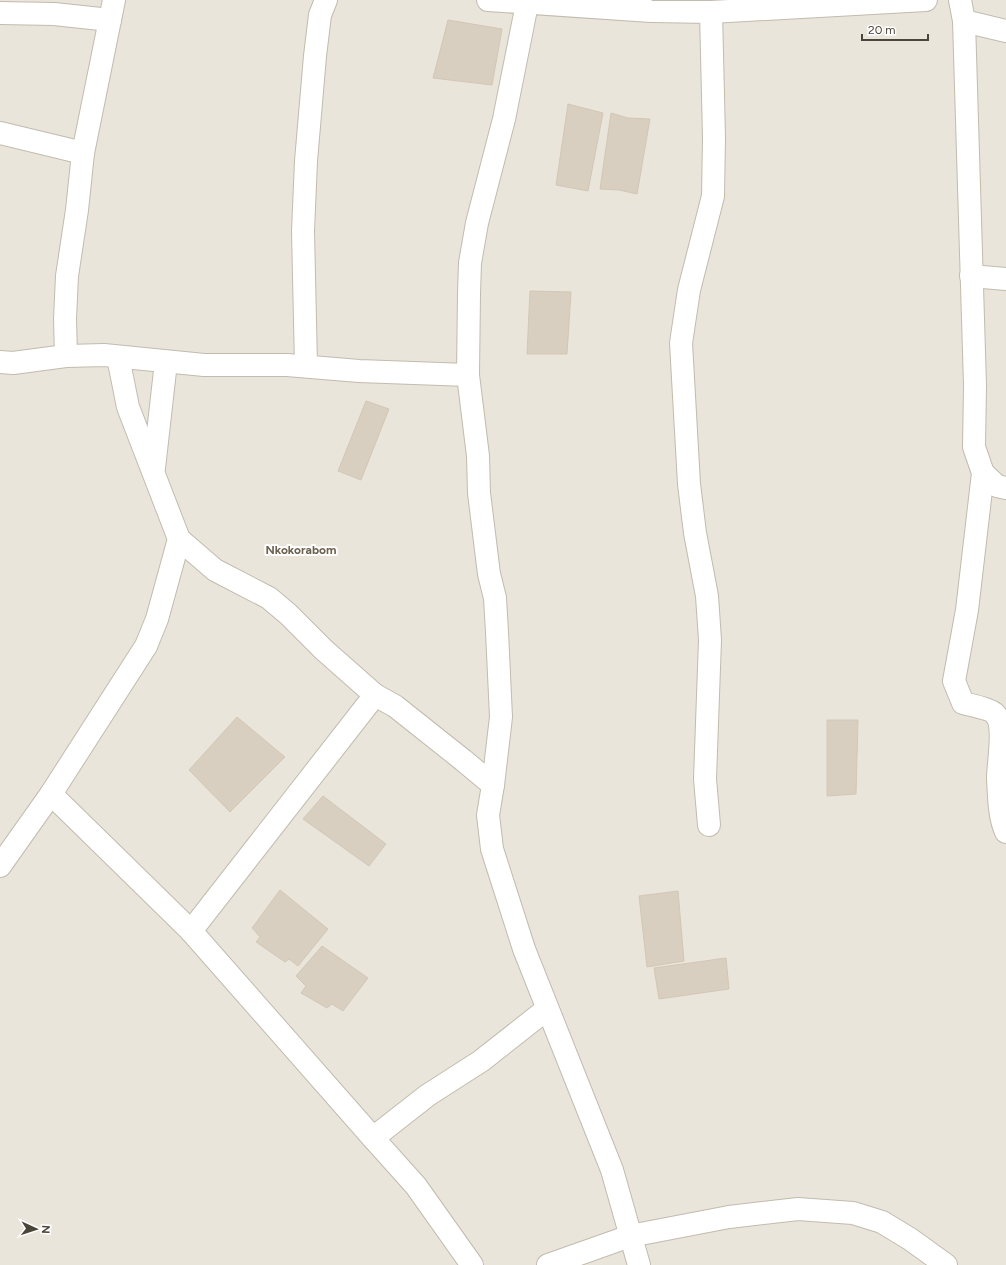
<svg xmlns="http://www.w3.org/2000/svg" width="1006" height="1265" viewBox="0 0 1006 1265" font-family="Figtree,sans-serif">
  <rect width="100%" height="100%" fill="#f6f3ec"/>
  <rect fill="#eae5da" x="0" y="0" width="1006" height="1265"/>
  <g fill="#d8cfc1" stroke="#d3c7b4">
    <path d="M 448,20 L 502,29 L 492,85 L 433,78 Z"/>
    <path d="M 568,104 L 603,113 L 588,191 L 556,185 Z"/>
    <path d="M 611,113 L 628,118 L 650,119 L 637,194 L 619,190 L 600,189 Z"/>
    <path d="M 530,291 L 571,292 L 567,354 L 527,354 Z"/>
    <path d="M 366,401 L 389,409 L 361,480 L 338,471 Z"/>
    <path d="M 237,717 L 285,757 L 230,812 L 189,770 Z"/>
    <path d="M 827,720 L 858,720 L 856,794 L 827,796 Z"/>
    <path d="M 323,796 L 386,844 L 369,866 L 303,819 Z"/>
    <path d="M 280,890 L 328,929 L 298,966 L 289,959 L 285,962 L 256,942 L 260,937 L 252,928 Z"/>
    <path d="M 678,891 L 684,961 L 647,967 L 639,896 Z"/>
    <path d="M 322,946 L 368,978 L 343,1011 L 332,1004 L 327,1008 L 301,993 L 306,986 L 296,976 Z"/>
    <path d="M 726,958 L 729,989 L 659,999 L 654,968 Z"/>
  </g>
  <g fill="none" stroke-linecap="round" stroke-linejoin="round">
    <defs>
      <g id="minor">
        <path d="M 488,0 L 651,11 L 711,12 L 926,0"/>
        <path d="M 960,0 L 964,21 L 975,385 L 974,447 L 983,473 L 967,610 L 954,681 L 963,703 C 970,705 991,709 995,714 C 1006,725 998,762 998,778 C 999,795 999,817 1006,832"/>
        <path d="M 0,13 L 54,14 L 110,20"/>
        <path d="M 964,21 L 1006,31"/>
        <path d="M 0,133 L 83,153"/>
        <path d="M 971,276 L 1006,279"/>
        <path d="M 66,356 L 65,319 L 67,276 L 77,210 L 83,153 L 114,0"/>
        <path d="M 118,357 L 128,407 L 179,539 L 215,570 L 269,598 L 288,614 L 324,650 L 375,695 L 395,706 L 463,760 L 493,785 L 488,815 L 492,849 L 524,949 L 612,1170 L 639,1265"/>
        <path d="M 0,362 L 13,363 L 66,356 L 104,355 L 204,365 L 287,365 L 359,371 L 468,375"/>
        <path d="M 306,366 L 303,231 L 306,161 L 315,56 L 320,15 L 326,0"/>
        <path d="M 154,468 L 166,362"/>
        <path d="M 983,473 L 997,486 L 1006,488"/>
        <path d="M 493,785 L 501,717 L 497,632 L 495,598 L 489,574 L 479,493 L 478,456 L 468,375 L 469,294 L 470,263 L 477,223 L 504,119 L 527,4"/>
        <path d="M 51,794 L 191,931 L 373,1138"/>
        <path d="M 709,825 L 705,779 L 710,640 L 707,596 L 695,533 L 689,484 L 681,343 L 689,290 L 713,196 L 714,138 L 711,12"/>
        <path d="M 0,866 L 51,794 L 146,646 L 157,619 L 179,539"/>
        <path d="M 191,931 L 375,695"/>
        <path d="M 472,1265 L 416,1186 L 373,1138 L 428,1095 L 481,1061 L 547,1009"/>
        <path d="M 548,1265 L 630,1236 L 729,1217 L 798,1209 L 853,1213 L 882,1222 L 910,1239 L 946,1265"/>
      </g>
    </defs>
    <use href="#minor" stroke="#c2bbae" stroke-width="24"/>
    <use href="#minor" stroke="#fff" stroke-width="22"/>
  </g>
  <g text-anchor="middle" stroke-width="4" stroke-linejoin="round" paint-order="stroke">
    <g font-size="12" font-weight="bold" fill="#6e6250" stroke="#fff">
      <text x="301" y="554">Nkokorabom</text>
    </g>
  </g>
  <g transform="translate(36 1229) rotate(93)" stroke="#ffffff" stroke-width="3" paint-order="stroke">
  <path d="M0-3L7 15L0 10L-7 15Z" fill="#4b4439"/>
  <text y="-6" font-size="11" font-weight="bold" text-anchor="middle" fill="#4b4439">N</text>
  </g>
  <path d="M862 34v6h66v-6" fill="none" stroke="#4b4439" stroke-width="2"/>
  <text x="868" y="34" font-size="12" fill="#4b4439" stroke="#ffffff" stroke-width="3" paint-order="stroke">20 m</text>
</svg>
